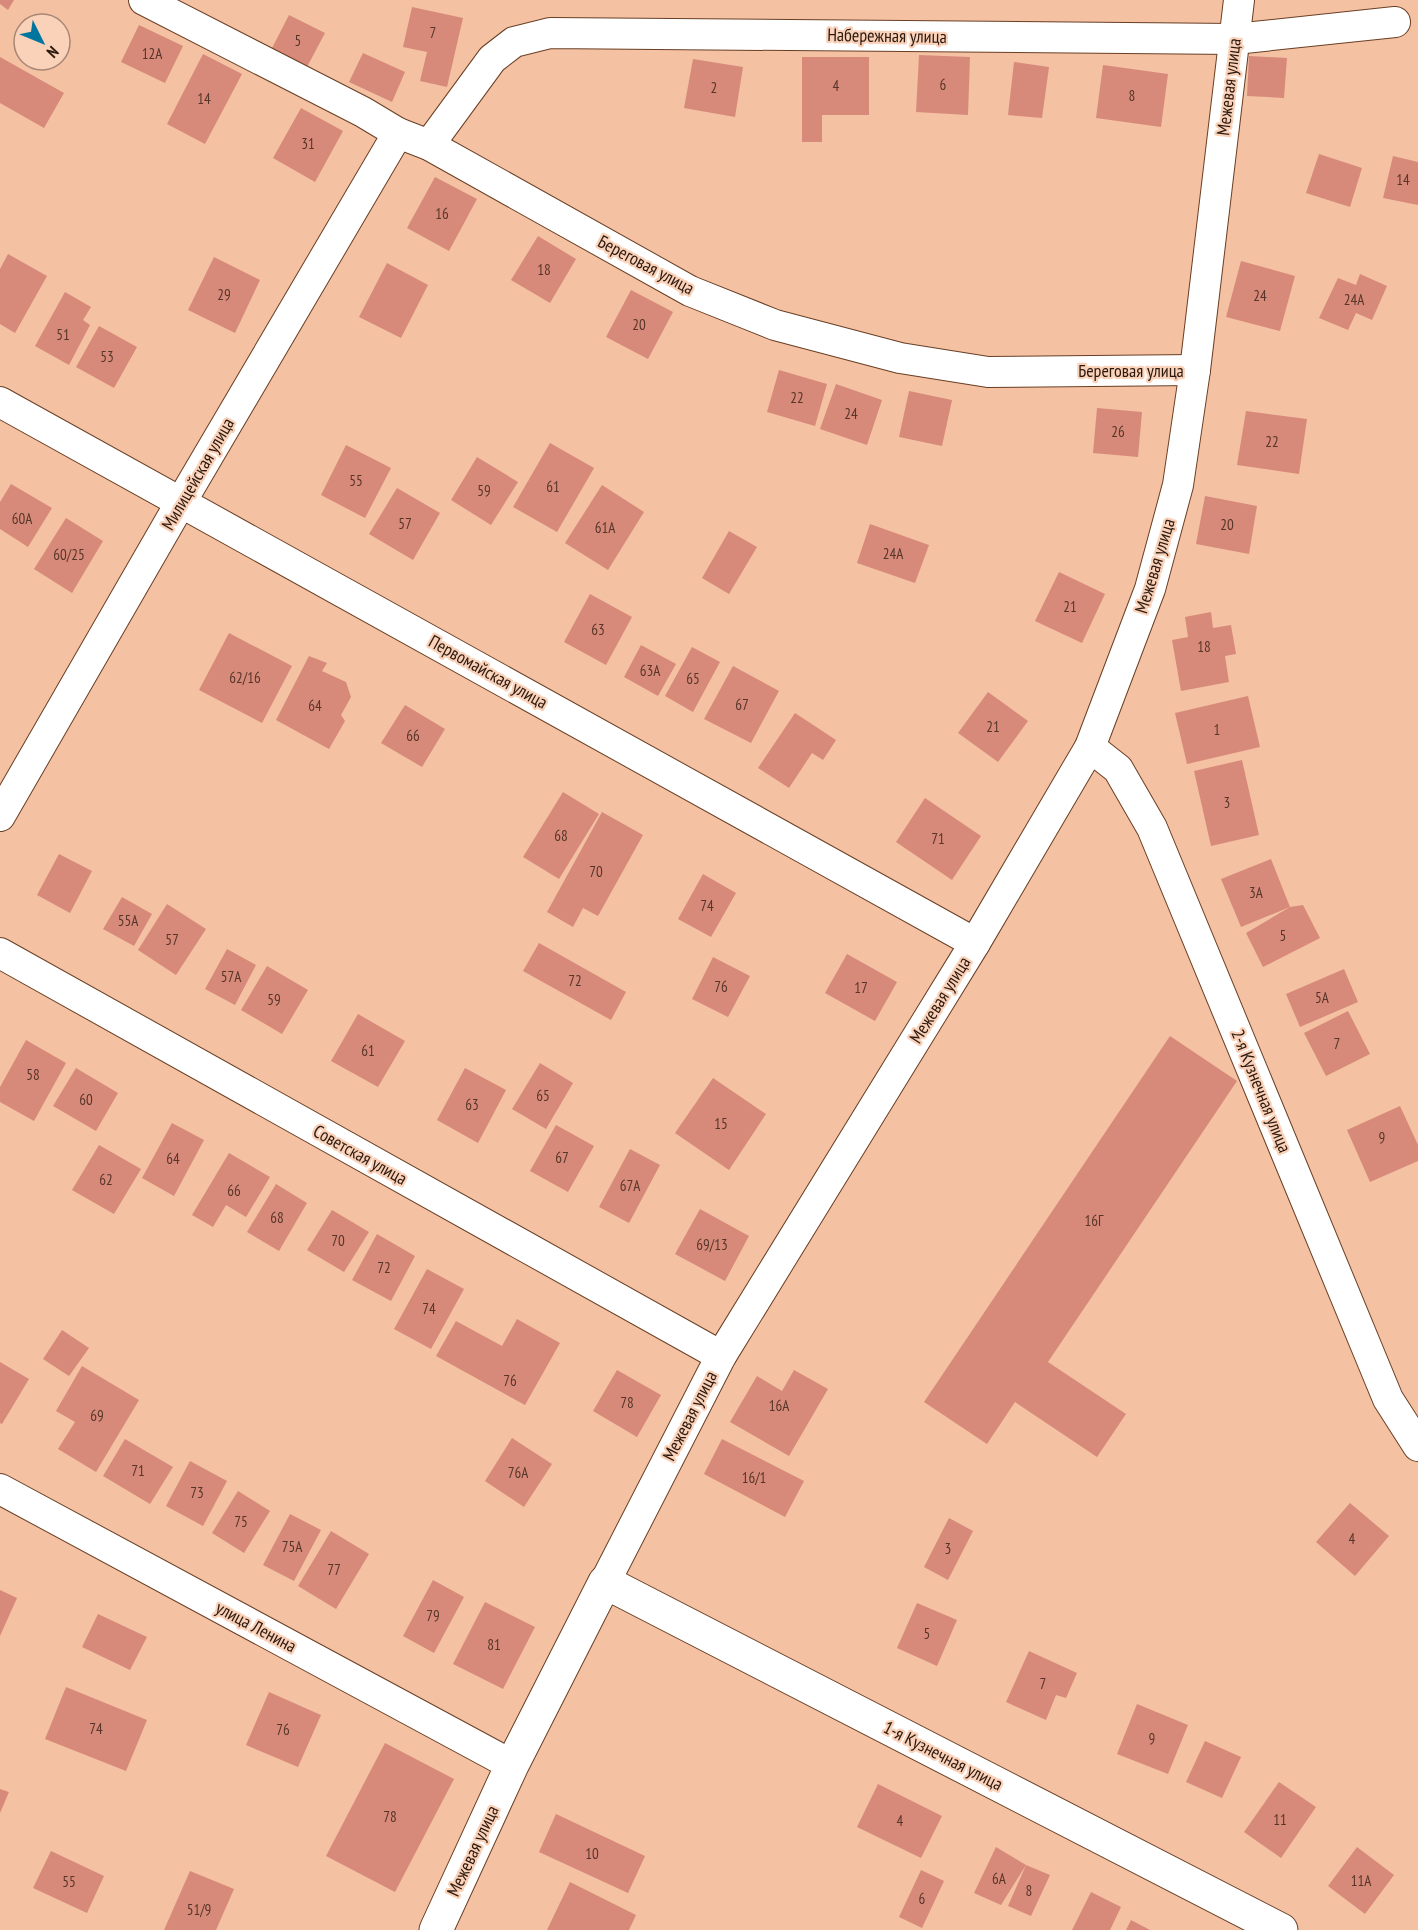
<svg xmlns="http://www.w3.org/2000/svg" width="1418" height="1930" viewBox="0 0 1418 1930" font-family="'PT Sans Narrow',sans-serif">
  <rect width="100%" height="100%" fill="#f4c1a3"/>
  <g fill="#d78a7a">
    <path d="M 0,0 L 14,0 L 8,10 L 0,4 Z"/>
    <path d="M 412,7 L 463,18 L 447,87 L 420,81 L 427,52 L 403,47 Z"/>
    <path d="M 289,15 L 325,33 L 307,67 L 271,50 Z"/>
    <path d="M 139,25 L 183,46 L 165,83 L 121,62 Z"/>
    <path d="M 363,53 L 405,72 L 392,102 L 349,82 Z"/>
    <path d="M 203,54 L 242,74 L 205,144 L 167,124 Z"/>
    <path d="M 919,55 L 970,57 L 968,115 L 916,112 Z"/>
    <path d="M 1249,56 L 1287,58 L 1284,98 L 1247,96 Z"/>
    <path d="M 0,57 L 64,93 L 44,128 L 0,103 Z"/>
    <path d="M 802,57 L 869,57 L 869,115 L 822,115 L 822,142 L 802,142 Z"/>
    <path d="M 693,59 L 743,67 L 735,117 L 684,108 Z"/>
    <path d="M 1014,62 L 1049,67 L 1042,118 L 1008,115 Z"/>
    <path d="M 1103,65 L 1168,74 L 1161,127 L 1096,118 Z"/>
    <path d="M 301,108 L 343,131 L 315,182 L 273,158 Z"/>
    <path d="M 1319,154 L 1362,168 L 1350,207 L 1306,193 Z"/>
    <path d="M 1393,156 L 1418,162 L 1418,205 L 1383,198 Z"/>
    <path d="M 435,177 L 477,199 L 449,251 L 407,228 Z"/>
    <path d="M 538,236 L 576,259 L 550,303 L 511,280 Z"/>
    <path d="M 8,254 L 47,276 L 15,333 L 0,324 L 0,269 Z"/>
    <path d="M 214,257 L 260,280 L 235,333 L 188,310 Z"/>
    <path d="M 1241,261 L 1295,276 L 1280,331 L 1226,317 Z"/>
    <path d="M 387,263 L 428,285 L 401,338 L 359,317 Z"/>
    <path d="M 1360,274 L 1387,286 L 1372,320 L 1356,313 L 1348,330 L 1319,318 L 1338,278 L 1356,285 Z"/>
    <path d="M 631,290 L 673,312 L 648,359 L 606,337 Z"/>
    <path d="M 65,292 L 91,307 L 83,320 L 90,325 L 69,365 L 35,346 Z"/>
    <path d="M 99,326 L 137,347 L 114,388 L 76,367 Z"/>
    <path d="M 779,370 L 827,384 L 815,426 L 767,412 Z"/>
    <path d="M 836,384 L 882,400 L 867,445 L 820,429 Z"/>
    <path d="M 909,391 L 952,400 L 942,446 L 899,437 Z"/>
    <path d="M 1097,408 L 1142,412 L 1138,457 L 1093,453 Z"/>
    <path d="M 1246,411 L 1307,419 L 1299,474 L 1237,465 Z"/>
    <path d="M 550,443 L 594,468 L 557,532 L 513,507 Z"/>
    <path d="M 346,445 L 391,468 L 365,518 L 321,495 Z"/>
    <path d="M 477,457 L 518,482 L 491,525 L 451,500 Z"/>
    <path d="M 11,484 L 52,508 L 28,547 L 0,529 L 0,502 Z"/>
    <path d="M 602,485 L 644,512 L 608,570 L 565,543 Z"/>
    <path d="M 397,488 L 440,513 L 413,560 L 369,534 Z"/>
    <path d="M 1205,496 L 1257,506 L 1249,554 L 1196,544 Z"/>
    <path d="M 66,518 L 103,541 L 72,593 L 34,569 Z"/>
    <path d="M 870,524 L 929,545 L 915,583 L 857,563 Z"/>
    <path d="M 729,531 L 757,547 L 729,594 L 702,578 Z"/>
    <path d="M 1059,572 L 1105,594 L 1082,643 L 1035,621 Z"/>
    <path d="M 590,594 L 632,617 L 606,665 L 564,642 Z"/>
    <path d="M 1211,612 L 1213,628 L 1231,625 L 1236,654 L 1225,656 L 1229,682 L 1181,691 L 1172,640 L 1188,637 L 1185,617 Z"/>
    <path d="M 229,633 L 292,666 L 262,723 L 199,690 Z"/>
    <path d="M 641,645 L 676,664 L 658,696 L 624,677 Z"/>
    <path d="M 692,647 L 720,662 L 693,712 L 665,696 Z"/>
    <path d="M 309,656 L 327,663 L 322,671 L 346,682 L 351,697 L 341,715 L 345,721 L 329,749 L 276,720 Z"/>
    <path d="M 733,666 L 779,691 L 751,743 L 704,719 Z"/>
    <path d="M 988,692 L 1028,721 L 998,762 L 958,733 Z"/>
    <path d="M 1248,696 L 1260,747 L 1187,764 L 1175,713 Z"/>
    <path d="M 405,705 L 445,729 L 422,767 L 381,743 Z"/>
    <path d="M 795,713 L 836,740 L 823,760 L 812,753 L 789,788 L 758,768 Z"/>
    <path d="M 1242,760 L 1259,835 L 1211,846 L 1194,771 Z"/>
    <path d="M 563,792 L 599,814 L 559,879 L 523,857 Z"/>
    <path d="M 925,798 L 981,836 L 952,880 L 896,842 Z"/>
    <path d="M 602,812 L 643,835 L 598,916 L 583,908 L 573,927 L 547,912 Z"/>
    <path d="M 59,854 L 92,871 L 70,913 L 37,895 Z"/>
    <path d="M 1271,859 L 1290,907 L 1303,905 L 1320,938 L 1263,967 L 1246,933 L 1290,907 L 1241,927 L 1221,879 Z"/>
    <path d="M 703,874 L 736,893 L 711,937 L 678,919 Z"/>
    <path d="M 122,897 L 152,914 L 134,946 L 103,929 Z"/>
    <path d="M 167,904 L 206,929 L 176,975 L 138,950 Z"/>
    <path d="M 539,943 L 626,992 L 611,1020 L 523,971 Z"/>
    <path d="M 227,949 L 256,965 L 235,1005 L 205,989 Z"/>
    <path d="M 847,954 L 897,982 L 875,1021 L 825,993 Z"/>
    <path d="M 713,957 L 750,976 L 728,1017 L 692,999 Z"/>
    <path d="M 267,966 L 308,990 L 282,1034 L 241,1010 Z"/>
    <path d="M 1344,969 L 1358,1002 L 1300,1027 L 1286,994 Z"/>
    <path d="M 1348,1011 L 1370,1054 L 1326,1076 L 1304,1033 Z"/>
    <path d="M 358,1014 L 405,1041 L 378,1087 L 331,1061 Z"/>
    <path d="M 1170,1036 L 1237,1081 L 1048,1362 L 1126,1414 L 1097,1457 L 1015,1402 L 987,1444 L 924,1402 Z"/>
    <path d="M 26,1040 L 66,1063 L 34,1121 L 0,1102 L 0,1087 Z"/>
    <path d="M 540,1063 L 573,1083 L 546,1129 L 512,1109 Z"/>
    <path d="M 76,1068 L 118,1093 L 96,1131 L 53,1106 Z"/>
    <path d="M 465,1068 L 506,1090 L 478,1143 L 437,1120 Z"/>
    <path d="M 713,1078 L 766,1114 L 729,1170 L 675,1133 Z"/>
    <path d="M 1400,1106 L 1418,1145 L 1418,1161 L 1370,1182 L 1347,1130 Z"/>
    <path d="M 172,1123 L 204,1140 L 174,1196 L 142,1178 Z"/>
    <path d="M 556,1125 L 594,1146 L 568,1192 L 530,1171 Z"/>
    <path d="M 99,1145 L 141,1169 L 114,1214 L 72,1190 Z"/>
    <path d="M 630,1149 L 660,1165 L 629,1223 L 599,1207 Z"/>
    <path d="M 229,1153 L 270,1177 L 246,1217 L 226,1205 L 213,1227 L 192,1215 Z"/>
    <path d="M 276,1184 L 307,1203 L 279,1251 L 247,1232 Z"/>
    <path d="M 700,1209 L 749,1236 L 725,1281 L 675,1254 Z"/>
    <path d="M 332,1210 L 369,1232 L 344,1272 L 307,1250 Z"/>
    <path d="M 377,1234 L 415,1256 L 391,1301 L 352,1280 Z"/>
    <path d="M 427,1269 L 464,1289 L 431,1349 L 394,1329 Z"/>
    <path d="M 517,1319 L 560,1343 L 525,1405 L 436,1356 L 456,1321 L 502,1346 Z"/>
    <path d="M 62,1330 L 89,1348 L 69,1376 L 43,1359 Z"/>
    <path d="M 0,1362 L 29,1379 L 2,1424 L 0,1423 Z"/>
    <path d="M 82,1366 L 139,1400 L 96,1472 L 58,1449 L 75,1422 L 56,1411 Z"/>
    <path d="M 617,1370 L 661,1395 L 637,1437 L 593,1411 Z"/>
    <path d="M 794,1370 L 828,1389 L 789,1456 L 730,1422 L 757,1376 L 782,1391 Z"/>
    <path d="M 512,1438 L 552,1464 L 524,1507 L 485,1481 Z"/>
    <path d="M 125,1439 L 173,1467 L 150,1504 L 103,1476 Z"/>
    <path d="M 722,1439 L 804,1481 L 785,1517 L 704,1474 Z"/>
    <path d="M 190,1461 L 227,1481 L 203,1526 L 166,1506 Z"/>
    <path d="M 238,1491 L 270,1511 L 244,1553 L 212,1533 Z"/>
    <path d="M 1350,1503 L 1389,1536 L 1355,1576 L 1316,1542 Z"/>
    <path d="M 290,1514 L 321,1530 L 294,1581 L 263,1565 Z"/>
    <path d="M 949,1518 L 973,1531 L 948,1580 L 924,1567 Z"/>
    <path d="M 331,1531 L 369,1554 L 336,1609 L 298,1586 Z"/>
    <path d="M 433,1580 L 464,1597 L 434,1653 L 403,1636 Z"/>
    <path d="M 0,1590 L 17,1598 L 0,1636 Z"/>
    <path d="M 485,1602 L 535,1627 L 503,1689 L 453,1664 Z"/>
    <path d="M 917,1603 L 957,1620 L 937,1666 L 897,1648 Z"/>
    <path d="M 98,1614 L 147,1637 L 130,1670 L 82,1647 Z"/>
    <path d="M 1029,1651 L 1077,1673 L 1066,1698 L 1056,1695 L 1046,1720 L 1006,1702 Z"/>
    <path d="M 66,1687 L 147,1720 L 126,1771 L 45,1739 Z"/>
    <path d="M 269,1692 L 321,1715 L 298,1767 L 246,1745 Z"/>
    <path d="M 1137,1704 L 1188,1725 L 1168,1774 L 1117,1754 Z"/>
    <path d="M 1205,1741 L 1241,1757 L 1222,1798 L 1186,1782 Z"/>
    <path d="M 385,1743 L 454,1779 L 395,1892 L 326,1856 Z"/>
    <path d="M 1279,1782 L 1316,1807 L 1281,1858 L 1244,1832 Z"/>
    <path d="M 878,1784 L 942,1816 L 921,1858 L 857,1827 Z"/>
    <path d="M 0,1789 L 9,1792 L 0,1813 Z"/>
    <path d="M 556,1814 L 645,1856 L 628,1893 L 539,1852 Z"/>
    <path d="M 996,1847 L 1026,1865 L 1001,1905 L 974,1893 Z"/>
    <path d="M 1357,1847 L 1394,1875 L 1365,1914 L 1328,1886 Z"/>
    <path d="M 51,1851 L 104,1876 L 87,1913 L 33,1888 Z"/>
    <path d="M 1026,1865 L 1050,1875 L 1031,1916 L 1008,1906 Z"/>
    <path d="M 921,1870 L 944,1881 L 922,1928 L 899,1917 Z"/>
    <path d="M 190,1871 L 234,1889 L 216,1930 L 164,1930 Z"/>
    <path d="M 570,1882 L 636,1915 L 629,1930 L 547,1930 Z"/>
    <path d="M 1091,1892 L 1121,1907 L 1110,1930 L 1072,1930 Z"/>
    <path d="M 1131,1920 L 1150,1930 L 1126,1930 Z"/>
  </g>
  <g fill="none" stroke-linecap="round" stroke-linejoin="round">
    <defs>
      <g id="minor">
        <path d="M 144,0 L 363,112 L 398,133 L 429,145 L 690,291 L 775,325 L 900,358 L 988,372 L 1195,370"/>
        <path d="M 429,145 L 492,59 L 514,42 L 550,33 L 1235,39 L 1395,22"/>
        <path d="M 0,402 L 975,943"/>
        <path d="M 1090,747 L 1118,769 L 1152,828 L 1388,1399 L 1418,1446"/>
        <path d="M 0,816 L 181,502 L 398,133"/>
        <path d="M 0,953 L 721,1356"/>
        <path d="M 0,1489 L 512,1765"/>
        <path d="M 605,1582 L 721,1356 L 975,943 L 1090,747 L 1150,589 L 1178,485 L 1195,370 L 1239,0"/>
      </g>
      <path id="tertiary" d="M 436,1930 L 512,1765 L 605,1582 L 1281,1930"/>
    </defs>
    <use href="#minor" stroke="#693f24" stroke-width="32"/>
    <use href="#tertiary" stroke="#693f24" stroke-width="35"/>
    <use href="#minor" stroke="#fff" stroke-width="30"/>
    <use href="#tertiary" stroke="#fff" stroke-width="33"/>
  </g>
  <g text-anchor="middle" stroke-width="4.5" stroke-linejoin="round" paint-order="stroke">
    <g font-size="15" fill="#573529">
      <text x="433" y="38">7</text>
      <text x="298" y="46">5</text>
      <text x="152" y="59">12А</text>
      <text x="943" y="90">6</text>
      <text x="836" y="91">4</text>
      <text x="714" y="93">2</text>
      <text x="1132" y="101">8</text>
      <text x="204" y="104">14</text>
      <text x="308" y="149">31</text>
      <text x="1403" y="185">14</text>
      <text x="442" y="219">16</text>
      <text x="544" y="275">18</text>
      <text x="224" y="300">29</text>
      <text x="1260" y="301">24</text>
      <text x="1354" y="305">24А</text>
      <text x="639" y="330">20</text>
      <text x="63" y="340">51</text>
      <text x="107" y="362">53</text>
      <text x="797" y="403">22</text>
      <text x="851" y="419">24</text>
      <text x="1118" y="437">26</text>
      <text x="1272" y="447">22</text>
      <text x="356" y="486">55</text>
      <text x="553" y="492">61</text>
      <text x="484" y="496">59</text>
      <text x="22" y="524">60А</text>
      <text x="405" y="529">57</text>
      <text x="1227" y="530">20</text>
      <text x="605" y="533">61А</text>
      <text x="893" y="559">24А</text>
      <text x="69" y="560">60/25</text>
      <text x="1070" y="612">21</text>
      <text x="598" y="635">63</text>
      <text x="1204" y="652">18</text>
      <text x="650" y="676">63А</text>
      <text x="245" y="683">62/16</text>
      <text x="693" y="684">65</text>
      <text x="742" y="710">67</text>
      <text x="315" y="711">64</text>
      <text x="993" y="732">21</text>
      <text x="1217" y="735">1</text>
      <text x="413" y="741">66</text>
      <text x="1227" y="808">3</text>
      <text x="561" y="841">68</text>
      <text x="938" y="844">71</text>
      <text x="596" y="877">70</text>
      <text x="1256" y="898">3А</text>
      <text x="707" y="911">74</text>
      <text x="128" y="926">55А</text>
      <text x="1283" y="941">5</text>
      <text x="172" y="945">57</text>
      <text x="231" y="982">57А</text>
      <text x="575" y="986">72</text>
      <text x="721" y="992">76</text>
      <text x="861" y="993">17</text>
      <text x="1322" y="1003">5А</text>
      <text x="274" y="1005">59</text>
      <text x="1337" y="1049">7</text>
      <text x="368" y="1056">61</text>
      <text x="33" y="1080">58</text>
      <text x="543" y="1101">65</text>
      <text x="86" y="1105">60</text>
      <text x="472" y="1110">63</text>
      <text x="721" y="1129">15</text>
      <text x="1382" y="1143">9</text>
      <text x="562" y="1163">67</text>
      <text x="173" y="1164">64</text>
      <text x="106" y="1185">62</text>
      <text x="630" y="1191">67А</text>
      <text x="234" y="1196">66</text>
      <text x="277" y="1223">68</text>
      <text x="1094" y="1226">16Г</text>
      <text x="338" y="1246">70</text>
      <text x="712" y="1250">69/13</text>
      <text x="384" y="1273">72</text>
      <text x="429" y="1314">74</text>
      <text x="510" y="1386">76</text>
      <text x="627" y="1408">78</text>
      <text x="779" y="1411">16А</text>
      <text x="97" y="1421">69</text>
      <text x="138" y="1476">71</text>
      <text x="518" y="1478">76А</text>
      <text x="754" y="1483">16/1</text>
      <text x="197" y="1498">73</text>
      <text x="241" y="1527">75</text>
      <text x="1352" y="1544">4</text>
      <text x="292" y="1552">75А</text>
      <text x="948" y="1554">3</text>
      <text x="334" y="1575">77</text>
      <text x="433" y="1621">79</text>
      <text x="927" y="1639">5</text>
      <text x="494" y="1650">81</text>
      <text x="1043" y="1689">7</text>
      <text x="96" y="1734">74</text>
      <text x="283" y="1735">76</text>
      <text x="1152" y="1744">9</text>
      <text x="390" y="1822">78</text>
      <text x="1280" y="1825">11</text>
      <text x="900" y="1826">4</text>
      <text x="592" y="1859">10</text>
      <text x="999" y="1884">6А</text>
      <text x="1361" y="1886">11А</text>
      <text x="69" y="1887">55</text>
      <text x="1029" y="1896">8</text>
      <text x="922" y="1904">6</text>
      <text x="199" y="1915">51/9</text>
    </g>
    <g font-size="18" fill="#2c190e" stroke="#fad1b9">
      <text transform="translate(887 36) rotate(1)" y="6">Набережная улица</text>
      <text transform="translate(1229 87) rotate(-83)" y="6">Межевая улица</text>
      <text transform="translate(646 265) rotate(28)" y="6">Береговая улица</text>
      <text x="1131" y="377">Береговая улица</text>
      <text transform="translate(198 474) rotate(-60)" y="6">Милицейская улица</text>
      <text transform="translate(1155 566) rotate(-73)" y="6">Межевая улица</text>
      <text transform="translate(488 672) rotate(29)" y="6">Первомайская улица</text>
      <text transform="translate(940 1000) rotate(-58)" y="6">Межевая улица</text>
      <text transform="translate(1261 1091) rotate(68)" y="6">2-я Кузнечная улица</text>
      <text transform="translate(360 1155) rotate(29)" y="6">Советская улица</text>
      <text transform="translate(690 1416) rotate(-63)" y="6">Межевая улица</text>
      <text transform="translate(256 1627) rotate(28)" y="6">улица Ленина</text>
      <text transform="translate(943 1756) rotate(27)" y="6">1-я Кузнечная улица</text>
      <text transform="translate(473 1851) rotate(-65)" y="6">Межевая улица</text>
    </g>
  </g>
  <g transform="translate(42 42) rotate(133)"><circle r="28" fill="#fad1b9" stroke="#a88775" stroke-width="1.5"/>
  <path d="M0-4.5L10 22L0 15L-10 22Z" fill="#00769f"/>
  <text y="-9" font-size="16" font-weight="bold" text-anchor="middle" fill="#2c190e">N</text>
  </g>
</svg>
